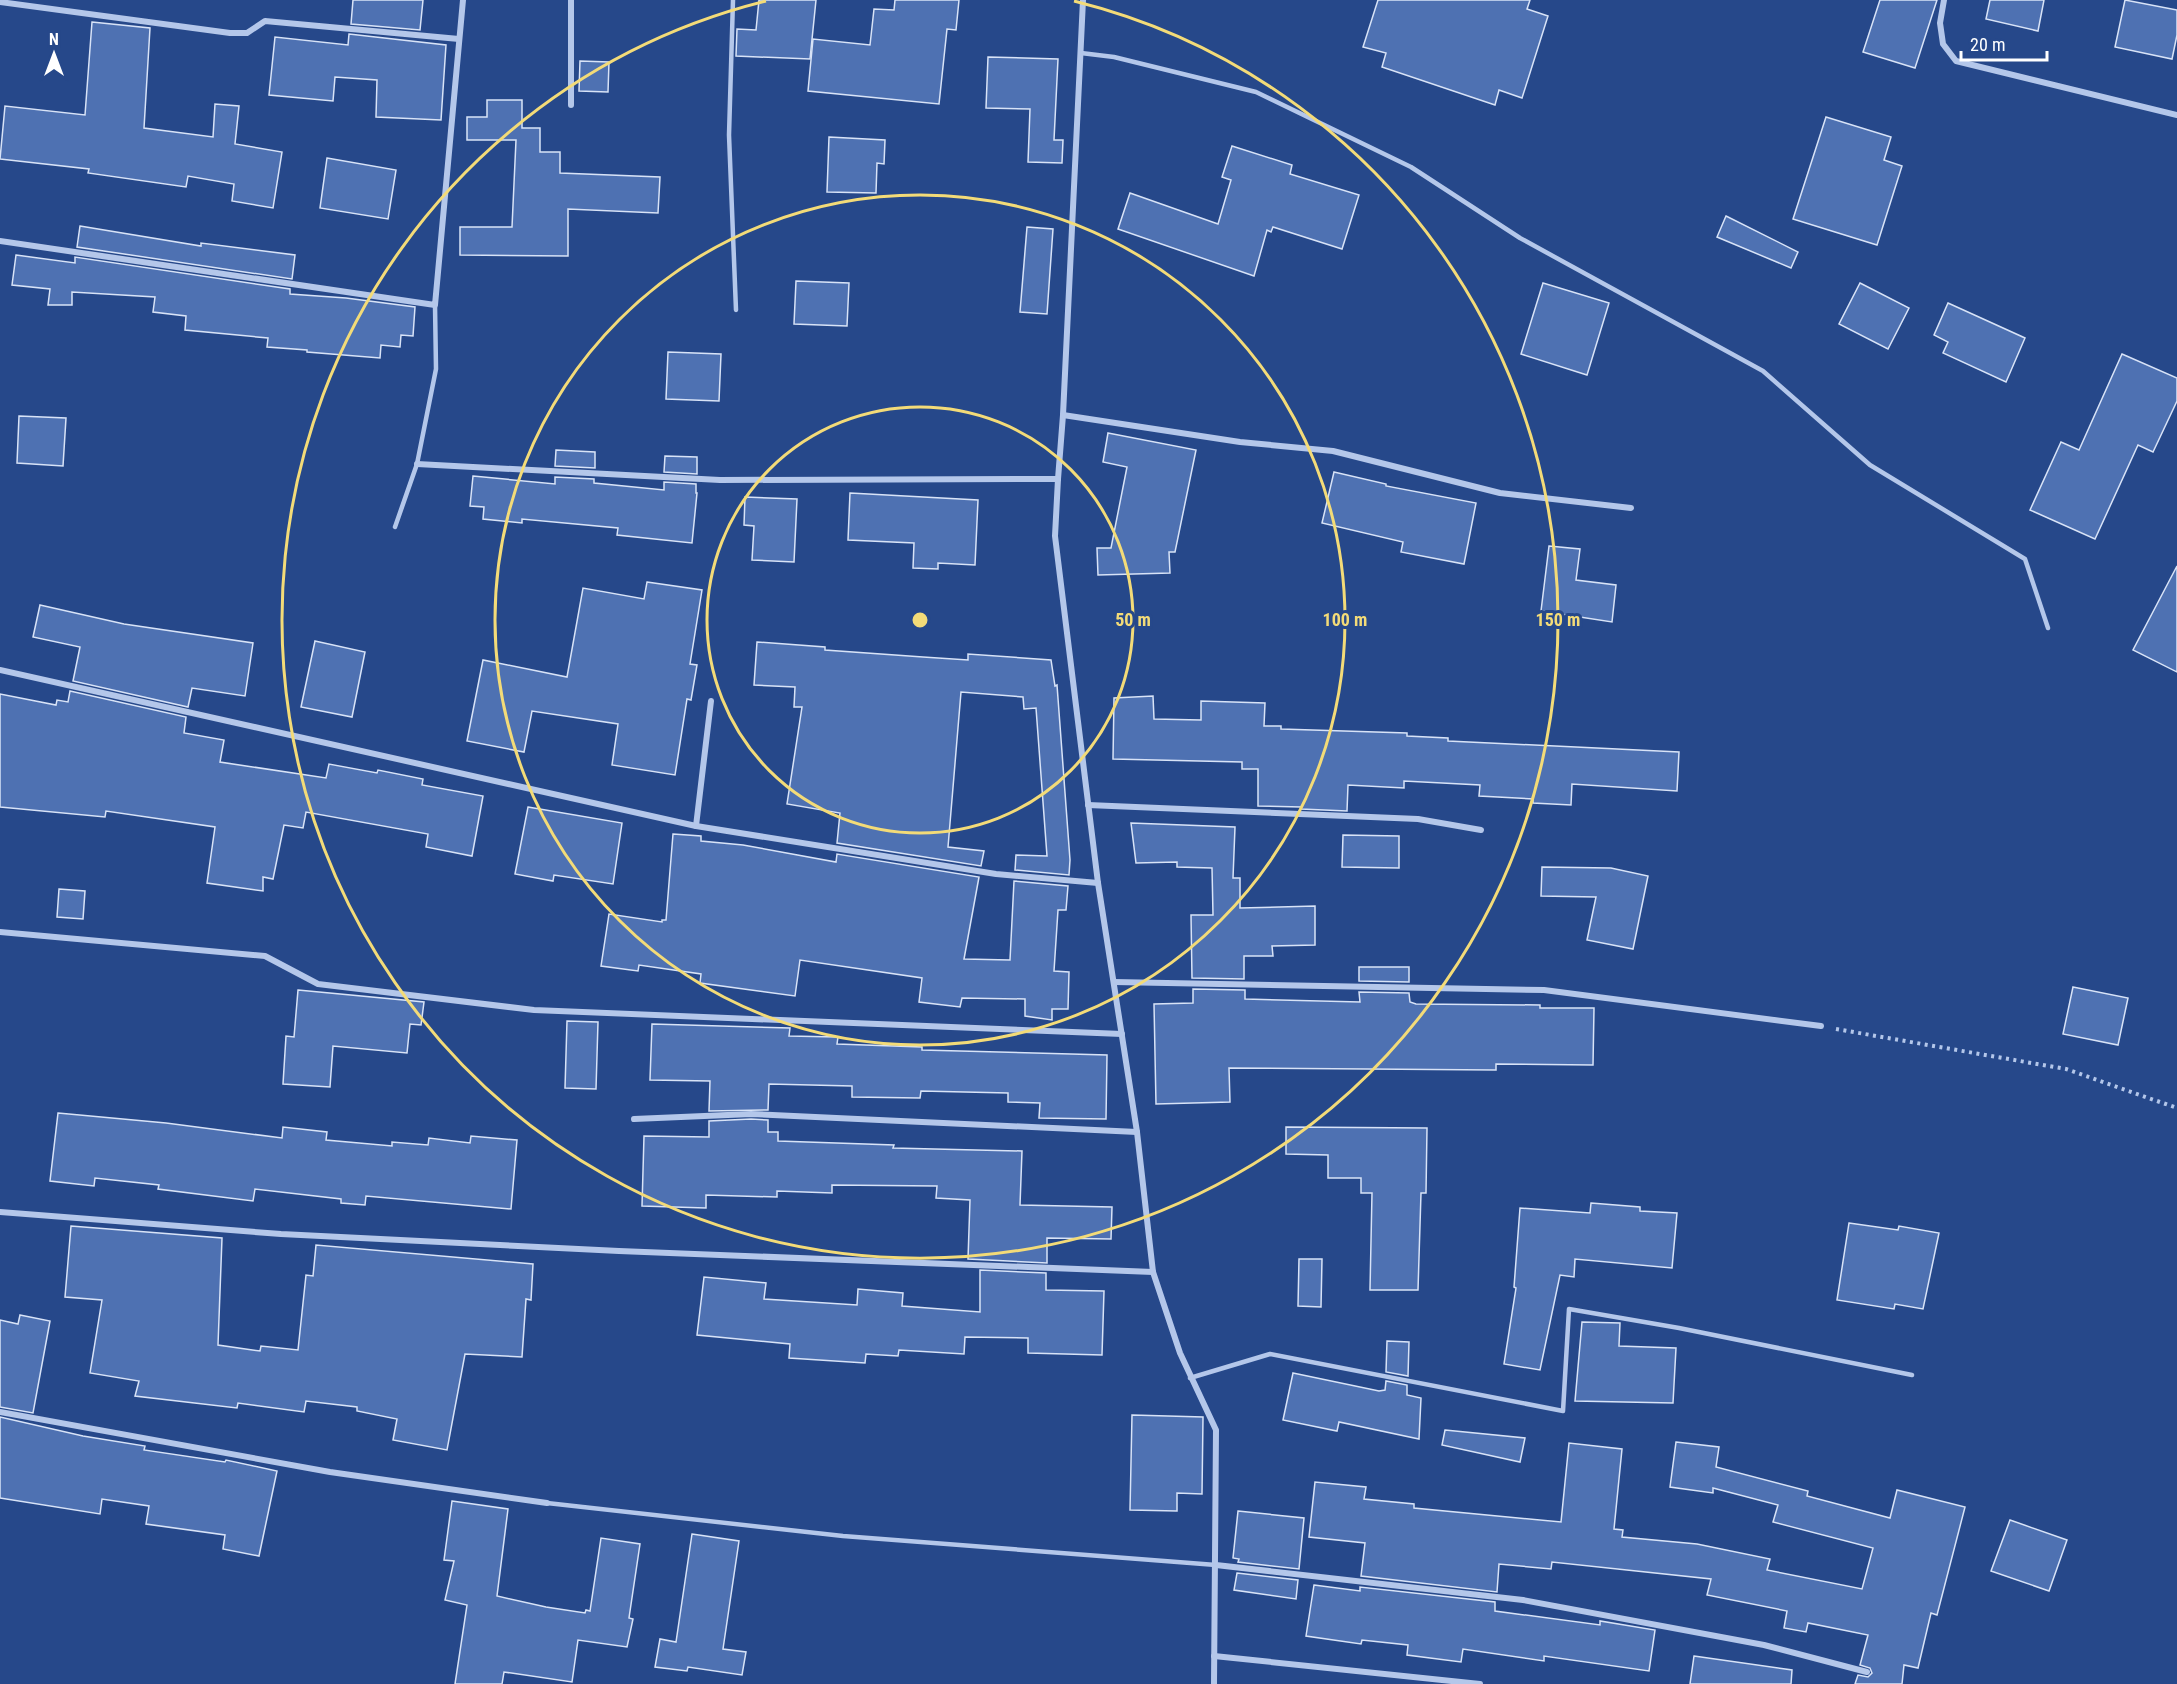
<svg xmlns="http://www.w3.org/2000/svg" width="2177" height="1684" viewBox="0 0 2177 1684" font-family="'Roboto Condensed',sans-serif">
  <rect width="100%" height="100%" fill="#26488a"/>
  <g fill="#4e71b2" stroke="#d8e3f7" stroke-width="1.5">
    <path d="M 353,0 L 423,0 L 420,30 L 351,24 Z"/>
    <path d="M 759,0 L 816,0 L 810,59 L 736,56 L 737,29 L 756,30 Z"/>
    <path d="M 895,0 L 959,0 L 956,30 L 947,29 L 939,104 L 808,91 L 813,39 L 870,45 L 874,9 L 894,10 Z"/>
    <path d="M 1378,0 L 1530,0 L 1527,9 L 1548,16 L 1522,98 L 1499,90 L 1495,105 L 1382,67 L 1386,53 L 1363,47 Z"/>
    <path d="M 1880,0 L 1937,0 L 1915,68 L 1863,52 Z"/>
    <path d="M 1990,0 L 2044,0 L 2038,31 L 1986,19 Z"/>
    <path d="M 2125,0 L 2177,10 L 2177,35 L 2172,59 L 2115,47 Z"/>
    <path d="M 92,22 L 150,28 L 144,128 L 213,137 L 215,104 L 239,106 L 235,144 L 282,152 L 273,208 L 232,201 L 234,184 L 188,176 L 186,187 L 88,173 L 89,169 L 0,159 L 5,106 L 85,115 Z"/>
    <path d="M 349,34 L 446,45 L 441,120 L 376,117 L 377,80 L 335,77 L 333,101 L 269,95 L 275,37 L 348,45 Z"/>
    <path d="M 988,57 L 1058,59 L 1054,140 L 1063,140 L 1062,163 L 1028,162 L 1030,109 L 986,108 Z"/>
    <path d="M 580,61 L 609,62 L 608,92 L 579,91 Z"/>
    <path d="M 487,100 L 522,100 L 522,128 L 540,128 L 540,152 L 560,152 L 560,173 L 660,177 L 658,213 L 568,209 L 568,256 L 460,255 L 460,227 L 512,227 L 516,140 L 467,140 L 467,117 L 487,117 Z"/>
    <path d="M 1826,117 L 1891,137 L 1884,160 L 1902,166 L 1877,245 L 1793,219 Z"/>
    <path d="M 829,137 L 885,140 L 884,164 L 877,163 L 876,193 L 827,192 Z"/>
    <path d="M 1232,146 L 1292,165 L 1290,174 L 1359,195 L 1342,249 L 1273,227 L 1271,232 L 1267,230 L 1254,276 L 1118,229 L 1130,193 L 1218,224 L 1231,180 L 1222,177 Z"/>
    <path d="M 327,158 L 396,170 L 388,219 L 320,208 Z"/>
    <path d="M 1726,216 L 1798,252 L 1791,268 L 1717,237 Z"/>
    <path d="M 80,226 L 201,246 L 201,243 L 295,255 L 292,279 L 77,247 Z"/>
    <path d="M 1027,227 L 1053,229 L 1047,314 L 1020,312 Z"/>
    <path d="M 16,255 L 75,263 L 75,257 L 290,289 L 290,294 L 346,298 L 415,307 L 413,336 L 401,335 L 400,347 L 381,345 L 380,358 L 307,352 L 307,350 L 267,347 L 268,338 L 185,330 L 186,316 L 153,312 L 155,297 L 72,292 L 72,305 L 48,305 L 50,289 L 12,285 Z"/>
    <path d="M 796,281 L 849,283 L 847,326 L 794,324 Z"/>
    <path d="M 1543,283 L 1609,303 L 1587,375 L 1521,354 Z"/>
    <path d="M 1860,283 L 1909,308 L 1888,349 L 1839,324 Z"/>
    <path d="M 1948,303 L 2025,338 L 2006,382 L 1943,353 L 1948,342 L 1934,335 Z"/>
    <path d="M 668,352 L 721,354 L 719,401 L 666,399 Z"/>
    <path d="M 2122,354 L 2177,378 L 2177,401 L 2153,452 L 2138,445 L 2095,539 L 2030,510 L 2061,442 L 2079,450 Z"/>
    <path d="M 19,416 L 66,418 L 63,466 L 17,463 Z"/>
    <path d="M 1108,433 L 1196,450 L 1175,552 L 1169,552 L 1170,573 L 1098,575 L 1097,548 L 1111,548 L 1127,467 L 1103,462 Z"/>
    <path d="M 556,450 L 595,452 L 595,468 L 555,466 Z"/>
    <path d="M 665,456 L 697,457 L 697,474 L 664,472 Z"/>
    <path d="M 1334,472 L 1386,484 L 1386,486 L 1476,503 L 1464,564 L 1401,552 L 1403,542 L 1322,523 Z"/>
    <path d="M 473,476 L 555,484 L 555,477 L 594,479 L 594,483 L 664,490 L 664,482 L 696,484 L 696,493 L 697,493 L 692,543 L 617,535 L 618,528 L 522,519 L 522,523 L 483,519 L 484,507 L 470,506 Z"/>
    <path d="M 850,493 L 978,500 L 975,565 L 938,563 L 938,569 L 913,568 L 914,543 L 848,540 Z"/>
    <path d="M 745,497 L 797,499 L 794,562 L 752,560 L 754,526 L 744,525 Z"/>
    <path d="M 1549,546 L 1580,549 L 1576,580 L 1616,585 L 1612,622 L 1541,611 Z"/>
    <path d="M 2177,566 L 2177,672 L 2133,650 Z"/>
    <path d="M 647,582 L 702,590 L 690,664 L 697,665 L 691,700 L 687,699 L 675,775 L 612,765 L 618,724 L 532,711 L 524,752 L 467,741 L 483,660 L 567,677 L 583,588 L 644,599 Z"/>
    <path d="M 40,605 L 124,624 L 253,643 L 245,696 L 192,688 L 188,707 L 73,681 L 80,647 L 33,637 Z"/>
    <path d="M 315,641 L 365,652 L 352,717 L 301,707 Z"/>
    <path d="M 757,642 L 825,647 L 825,650 L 923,657 L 968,660 L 968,654 L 1051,660 L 1055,686 L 1057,685 L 1070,860 L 1069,875 L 1015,870 L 1016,855 L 1047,856 L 1036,708 L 1024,709 L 1023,697 L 961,692 L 948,847 L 984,851 L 981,866 L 837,843 L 840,813 L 787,804 L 802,707 L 794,707 L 795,687 L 754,685 Z"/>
    <path d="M 70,691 L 186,717 L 184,733 L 224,740 L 220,762 L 326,778 L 329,764 L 377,773 L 378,770 L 423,779 L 422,785 L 483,796 L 472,856 L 426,847 L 428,834 L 306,812 L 303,828 L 284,825 L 273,879 L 263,877 L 263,891 L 207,883 L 215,827 L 106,811 L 105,817 L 0,807 L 0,694 L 56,705 L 57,700 L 68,702 Z"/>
    <path d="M 1153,696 L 1154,719 L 1201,720 L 1201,701 L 1265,703 L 1264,726 L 1281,726 L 1281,729 L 1407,733 L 1407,736 L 1448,738 L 1448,741 L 1679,752 L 1677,791 L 1572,784 L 1571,805 L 1533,803 L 1533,799 L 1479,796 L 1480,785 L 1404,781 L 1404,788 L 1348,785 L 1347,811 L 1301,809 L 1301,807 L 1258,806 L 1258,769 L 1242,769 L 1242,762 L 1113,759 L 1114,698 Z"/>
    <path d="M 528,807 L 622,823 L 613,884 L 554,875 L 553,881 L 515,874 Z"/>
    <path d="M 1131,823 L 1235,827 L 1233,878 L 1240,878 L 1240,908 L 1315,906 L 1315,945 L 1272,946 L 1273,956 L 1244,956 L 1244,979 L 1192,978 L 1191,915 L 1213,915 L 1212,868 L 1177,867 L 1177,862 L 1136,863 Z"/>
    <path d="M 673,834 L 701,836 L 701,841 L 743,845 L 836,862 L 837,854 L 979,877 L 964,959 L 1010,960 L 1014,881 L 1068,886 L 1066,910 L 1058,910 L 1054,971 L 1069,972 L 1068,1009 L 1052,1009 L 1052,1020 L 1025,1016 L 1025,999 L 962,998 L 960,1007 L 919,1002 L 922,978 L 800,960 L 795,996 L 700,983 L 701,974 L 639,965 L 638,971 L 601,966 L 609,914 L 662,922 L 662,920 L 666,920 Z"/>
    <path d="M 1343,835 L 1399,836 L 1399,868 L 1342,867 Z"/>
    <path d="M 1542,867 L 1611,868 L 1648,876 L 1633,949 L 1587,940 L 1596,897 L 1541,896 Z"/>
    <path d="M 59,889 L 85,891 L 83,919 L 57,917 Z"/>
    <path d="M 1359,967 L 1409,967 L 1409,982 L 1359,981 Z"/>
    <path d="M 2073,987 L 2128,998 L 2118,1045 L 2063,1034 Z"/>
    <path d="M 1193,989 L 1245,990 L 1245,999 L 1360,1002 L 1359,992 L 1409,993 L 1410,1002 L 1416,1004 L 1540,1005 L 1540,1008 L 1594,1008 L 1593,1065 L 1496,1064 L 1496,1070 L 1229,1068 L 1230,1102 L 1156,1104 L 1154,1004 L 1193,1003 Z"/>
    <path d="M 298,990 L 424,1002 L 421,1025 L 410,1024 L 407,1053 L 333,1046 L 330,1087 L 283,1084 L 286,1036 L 294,1037 Z"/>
    <path d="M 567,1021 L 598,1022 L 596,1089 L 565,1088 Z"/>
    <path d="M 652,1024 L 790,1028 L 789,1036 L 838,1037 L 837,1044 L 922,1047 L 922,1050 L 1107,1055 L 1106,1119 L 1039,1118 L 1040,1103 L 1008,1102 L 1008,1093 L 921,1091 L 920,1098 L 852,1097 L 852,1086 L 769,1084 L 768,1110 L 709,1111 L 710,1081 L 650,1080 Z"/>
    <path d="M 58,1113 L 166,1123 L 282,1138 L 283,1127 L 327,1132 L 326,1140 L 392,1146 L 392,1142 L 428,1145 L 429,1138 L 470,1143 L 471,1136 L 517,1140 L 511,1209 L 366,1196 L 365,1205 L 341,1203 L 341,1199 L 255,1189 L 253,1201 L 158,1189 L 159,1185 L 95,1178 L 94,1186 L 50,1181 Z"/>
    <path d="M 751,1119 L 768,1120 L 768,1132 L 778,1132 L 778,1141 L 894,1145 L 893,1148 L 1022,1151 L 1020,1205 L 1112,1207 L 1111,1239 L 1047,1238 L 1047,1263 L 968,1259 L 970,1200 L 936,1198 L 937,1186 L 832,1185 L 832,1193 L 777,1191 L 777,1197 L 706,1195 L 706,1208 L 642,1206 L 644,1136 L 709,1137 L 709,1121 Z"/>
    <path d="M 1286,1127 L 1427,1128 L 1426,1193 L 1421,1193 L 1418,1290 L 1370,1290 L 1372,1193 L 1361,1193 L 1361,1178 L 1328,1178 L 1328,1155 L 1286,1154 Z"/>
    <path d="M 1591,1203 L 1640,1207 L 1640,1211 L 1677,1213 L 1672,1268 L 1575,1259 L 1574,1277 L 1560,1275 L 1540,1370 L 1504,1364 L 1516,1288 L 1514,1287 L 1520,1208 L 1590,1213 Z"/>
    <path d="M 1849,1223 L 1898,1230 L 1899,1226 L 1939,1233 L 1923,1309 L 1895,1304 L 1894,1309 L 1837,1300 Z"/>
    <path d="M 71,1226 L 222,1238 L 218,1345 L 260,1351 L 261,1346 L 298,1350 L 306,1275 L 313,1276 L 316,1245 L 533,1264 L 531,1300 L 526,1299 L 522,1357 L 465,1354 L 447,1450 L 393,1440 L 397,1419 L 357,1411 L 357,1407 L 306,1401 L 304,1412 L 238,1403 L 237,1408 L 135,1396 L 139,1381 L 90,1373 L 102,1300 L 65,1297 Z"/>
    <path d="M 1299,1259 L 1322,1259 L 1321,1307 L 1298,1306 Z"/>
    <path d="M 980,1270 L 1046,1273 L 1046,1290 L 1104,1291 L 1102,1355 L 1028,1353 L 1028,1338 L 965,1337 L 964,1354 L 899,1350 L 898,1356 L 866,1354 L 865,1363 L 789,1358 L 790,1344 L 697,1335 L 704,1277 L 766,1283 L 764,1299 L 857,1305 L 858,1289 L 903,1293 L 902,1306 L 980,1312 Z"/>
    <path d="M 20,1315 L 50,1321 L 33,1413 L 0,1407 L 0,1320 L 18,1324 Z"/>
    <path d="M 1582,1322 L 1620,1323 L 1619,1346 L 1676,1348 L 1673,1403 L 1575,1401 Z"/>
    <path d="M 1387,1341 L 1409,1342 L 1408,1376 L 1386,1372 Z"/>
    <path d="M 1293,1373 L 1379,1391 L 1385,1390 L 1386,1381 L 1407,1385 L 1407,1395 L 1421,1398 L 1419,1439 L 1339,1422 L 1337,1431 L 1283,1420 Z"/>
    <path d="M 1132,1415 L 1203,1417 L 1202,1494 L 1177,1493 L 1177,1511 L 1130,1510 Z"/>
    <path d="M 0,1417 L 83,1436 L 145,1446 L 144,1450 L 225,1462 L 226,1460 L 277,1471 L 259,1556 L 223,1549 L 225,1535 L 146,1524 L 149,1506 L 102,1499 L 100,1514 L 0,1498 Z"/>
    <path d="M 1445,1430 L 1525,1438 L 1520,1462 L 1442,1445 Z"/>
    <path d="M 1676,1442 L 1719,1447 L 1716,1467 L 1808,1491 L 1807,1496 L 1890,1518 L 1897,1490 L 1965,1507 L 1937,1615 L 1931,1613 L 1918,1668 L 1904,1665 L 1902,1684 L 1855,1684 L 1858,1675 L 1868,1677 L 1872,1673 L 1870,1668 L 1860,1665 L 1868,1635 L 1808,1623 L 1806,1632 L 1784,1628 L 1787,1611 L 1707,1595 L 1711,1579 L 1552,1562 L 1551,1569 L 1499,1564 L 1497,1592 L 1361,1576 L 1365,1543 L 1309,1537 L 1315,1482 L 1366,1487 L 1364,1499 L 1414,1504 L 1414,1508 L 1561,1522 L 1569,1443 L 1622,1449 L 1614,1529 L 1623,1530 L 1622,1537 L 1697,1544 L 1770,1559 L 1767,1570 L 1862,1589 L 1873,1548 L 1773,1522 L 1778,1505 L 1713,1488 L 1713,1493 L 1670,1487 Z"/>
    <path d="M 452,1501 L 508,1509 L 497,1596 L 546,1607 L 585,1613 L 586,1610 L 590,1611 L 601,1538 L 640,1544 L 629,1618 L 633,1619 L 627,1647 L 578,1640 L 572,1682 L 504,1672 L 502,1684 L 455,1684 L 467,1605 L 445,1600 L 454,1561 L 444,1560 Z"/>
    <path d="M 1238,1511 L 1304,1518 L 1299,1569 L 1238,1562 L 1239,1559 L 1233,1558 Z"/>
    <path d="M 2010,1520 L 2067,1540 L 2049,1591 L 1991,1571 Z"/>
    <path d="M 692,1534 L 739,1541 L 723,1649 L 746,1652 L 742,1675 L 688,1667 L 687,1671 L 655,1667 L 660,1639 L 676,1642 Z"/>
    <path d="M 1237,1573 L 1298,1580 L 1296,1599 L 1234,1590 Z"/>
    <path d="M 1314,1585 L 1360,1591 L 1360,1587 L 1495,1602 L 1495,1611 L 1600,1625 L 1600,1621 L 1655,1630 L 1649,1671 L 1544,1656 L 1544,1661 L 1463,1649 L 1461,1662 L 1407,1655 L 1408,1645 L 1362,1640 L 1361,1644 L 1306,1636 Z"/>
    <path d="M 1694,1656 L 1792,1670 L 1791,1684 L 1690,1684 Z"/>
  </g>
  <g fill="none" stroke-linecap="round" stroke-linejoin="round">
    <path stroke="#b4c7ea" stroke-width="4" stroke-dasharray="3 4.5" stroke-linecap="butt" d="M 1836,1029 L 2066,1069 L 2177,1108"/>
    <g stroke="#b4c7ea" stroke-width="4.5">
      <path d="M 733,0 L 729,135 L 736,310"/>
      <path d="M 1081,53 L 1114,57 L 1256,92 L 1411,167 L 1520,238 L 1763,371 L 1870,465 L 2025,559 L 2048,628"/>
      <path d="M 395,527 L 417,464 L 436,369 L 435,305"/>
      <path d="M 1190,1378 L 1270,1354 L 1563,1411 L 1569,1309 L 1679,1328 L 1912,1375"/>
      <path d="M 547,1503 L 843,1536 L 1216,1565"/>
    </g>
    <g stroke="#b4c7ea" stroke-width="6">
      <path d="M 571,0 L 571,105"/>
      <path d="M 1083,0 L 1063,415 L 1058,479 L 1055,536 L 1098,883 L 1137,1132 L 1153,1272 L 1180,1353 L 1216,1430 L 1214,1684"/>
      <path d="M 1944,0 L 1940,23 L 1943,44 L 1956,61 L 2177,115"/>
      <path d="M 0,2 L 230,33 L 247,33 L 265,21 L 459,39"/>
      <path d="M 0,241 L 435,305 L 463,0"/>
      <path d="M 1063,415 L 1240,442 L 1333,451 L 1500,493 L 1631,508"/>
      <path d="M 417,464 L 720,480 L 1058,479"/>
      <path d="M 0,670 L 696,826 L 996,874 L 1098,883"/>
      <path d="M 1088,805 L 1418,819 L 1481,830"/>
      <path d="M 696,826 L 711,701"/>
      <path d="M 0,932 L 265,956 L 318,984 L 534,1010 L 1122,1034"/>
      <path d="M 1114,982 L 1544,990 L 1821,1026"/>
      <path d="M 634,1119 L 751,1114 L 1137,1132"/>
      <path d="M 0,1212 L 281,1234 L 619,1251 L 1153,1272"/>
      <path d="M 0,1412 L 330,1472 L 547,1503"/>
      <path d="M 1216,1565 L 1523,1600 L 1764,1645 L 1867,1672"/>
      <path d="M 1214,1656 L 1480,1684"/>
    </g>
  </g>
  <g fill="none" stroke="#f3db78" stroke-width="3">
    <circle cx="920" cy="620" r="213"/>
    <circle cx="920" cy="620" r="425"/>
    <path d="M1074 1A638 638 0 1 1 766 1"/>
  </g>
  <circle cx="920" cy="620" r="9" fill="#f3db78" stroke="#26488a" stroke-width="3"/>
  <g font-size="18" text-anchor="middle" font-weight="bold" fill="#f3db78" stroke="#26488a" stroke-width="6" stroke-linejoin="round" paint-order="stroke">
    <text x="1133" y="626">50 m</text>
    <text x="1345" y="626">100 m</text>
    <text x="1558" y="626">150 m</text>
  </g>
  <g transform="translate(54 54)" stroke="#26488a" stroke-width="4.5" paint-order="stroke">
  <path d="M0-4.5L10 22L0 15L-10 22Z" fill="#ffffff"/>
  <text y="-9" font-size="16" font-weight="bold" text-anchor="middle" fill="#ffffff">N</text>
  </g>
  <path d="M1961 51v9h86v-9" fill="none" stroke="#ffffff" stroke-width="3"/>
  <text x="1970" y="51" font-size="18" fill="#ffffff" stroke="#26488a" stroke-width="4.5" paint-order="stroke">20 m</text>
</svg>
